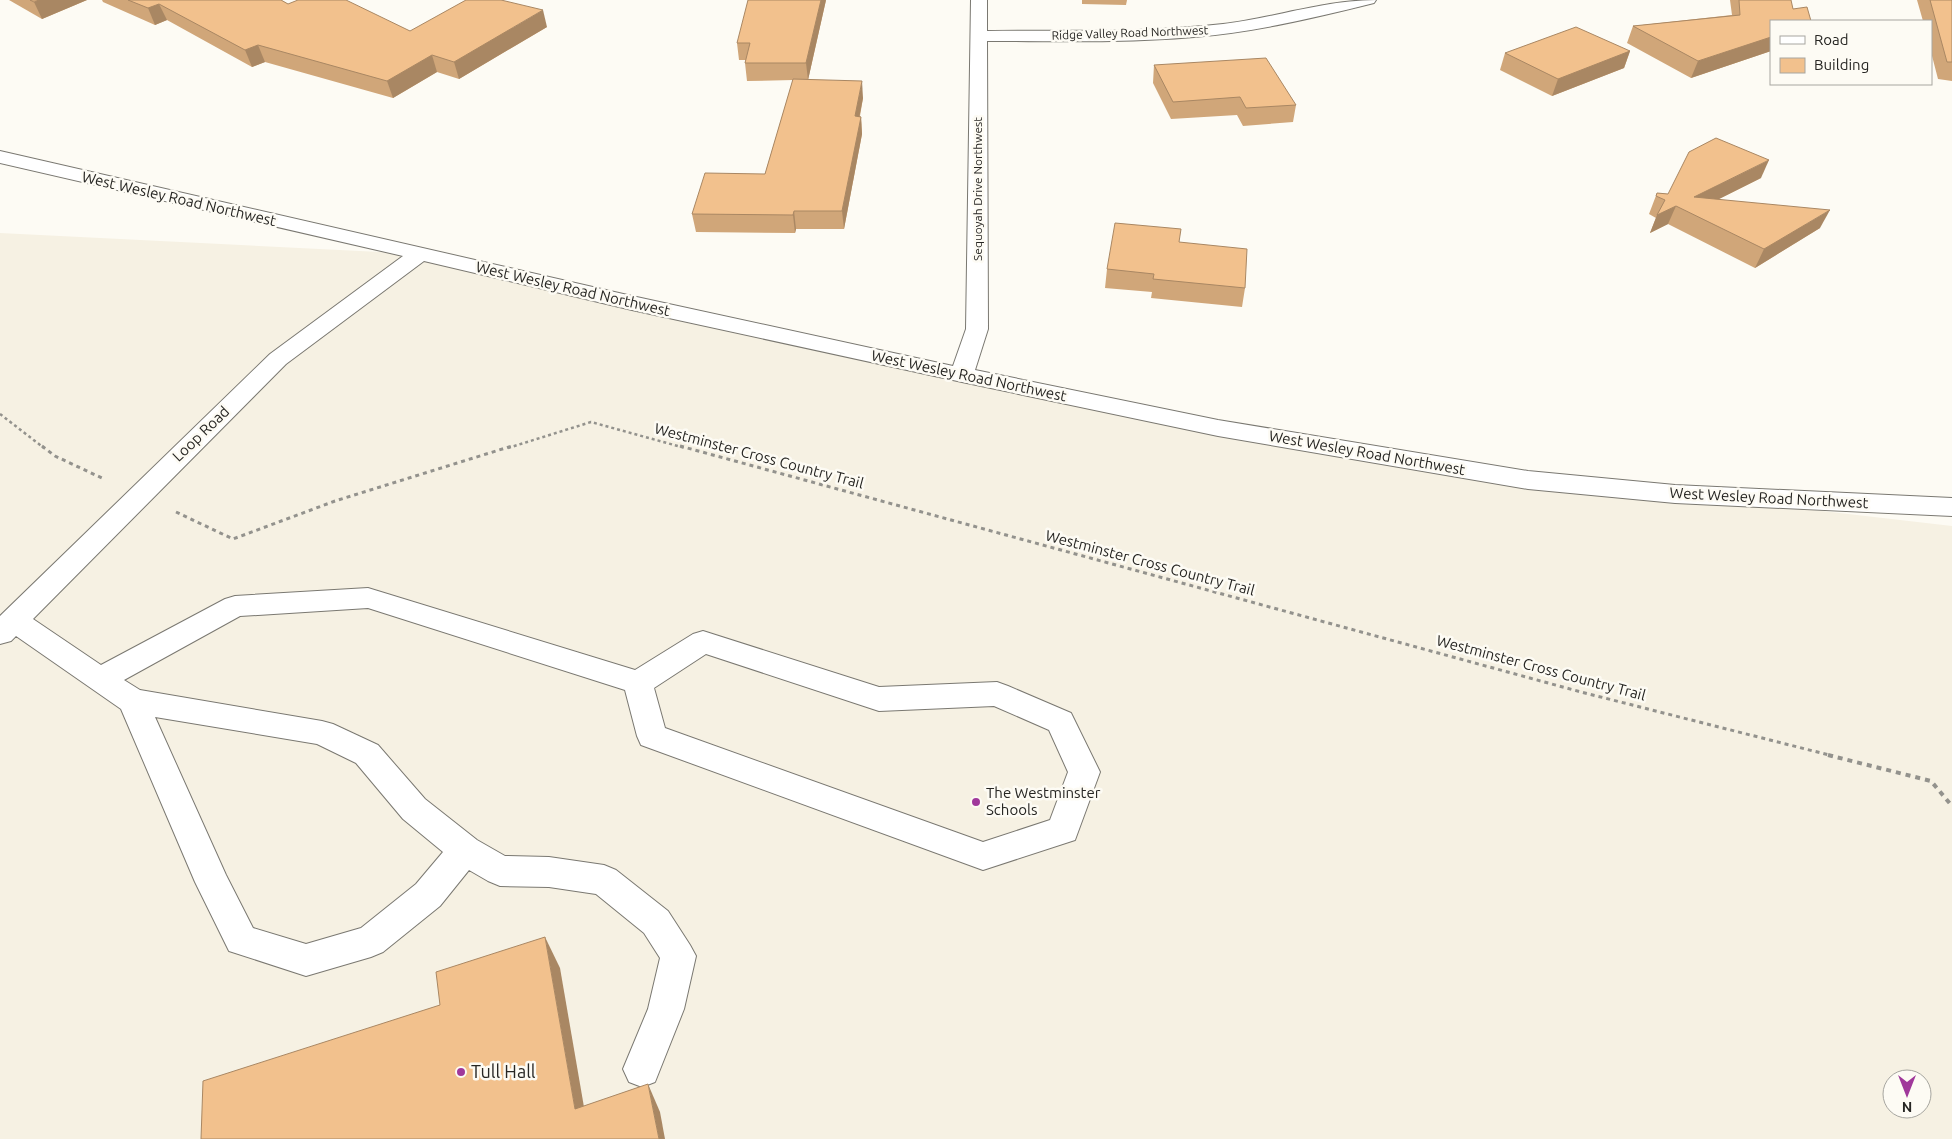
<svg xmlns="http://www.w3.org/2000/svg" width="1952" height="1139" viewBox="0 0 1952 1139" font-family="Ubuntu,sans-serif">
  <rect width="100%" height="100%" fill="#fdfbf4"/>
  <path fill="#f6f1e3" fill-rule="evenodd" d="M 0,233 L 420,254 L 1218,428 L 1675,494 L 1952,526 L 1952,1139 L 0,1139 ZM 1892,1079 L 1922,1079 L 1922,1109 L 1892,1109 Z"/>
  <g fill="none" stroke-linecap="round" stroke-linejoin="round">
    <defs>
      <path id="minor" d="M 971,0 L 987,0 L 987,31 C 1066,30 1144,33 1223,24 C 1274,18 1325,0 1376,0 L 1374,3 C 1314,18 1255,32 1194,37 C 1125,43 1056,41 987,41 L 988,329 L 975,370 L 1218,420 L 1528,471 L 1675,485 L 1952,498 L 1952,516 L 1675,503 L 1528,489 L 1218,436 L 962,382 L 632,310 L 424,261 L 286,364 L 33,619 L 101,665 L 225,599 L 235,596 L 368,588 L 635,670 L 693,634 L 703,631 L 879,687 L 997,682 L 1008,686 L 1071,713 L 1100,772 L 1075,840 L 983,870 L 641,745 L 637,736 L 625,690 L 368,608 L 240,616 L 124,680 L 140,690 L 322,721 L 333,724 L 378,745 L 425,799 L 477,840 L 505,856 L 549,857 L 604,865 L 616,870 L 668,911 L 690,945 L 696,956 L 684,1009 L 655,1082 L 642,1087 L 629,1082 L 623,1069 L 648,1009 L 660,958 L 644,933 L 596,894 L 549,887 L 500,886 L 488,881 L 469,870 L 440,906 L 383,952 L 371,957 L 306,976 L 229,951 L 195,882 L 121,709 L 16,636 L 11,641 L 0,644 L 0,616 L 270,354 L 403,256 L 0,163 L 0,151 L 632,296 L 953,366 L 966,329 ZM 706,654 L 879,711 L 994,706 L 1049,730 L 1068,772 L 1050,820 L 983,842 L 665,728 L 654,688 ZM 155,717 L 317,744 L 356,763 L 403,819 L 443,852 L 416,884 L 361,928 L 306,944 L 253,928 L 226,875 Z"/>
    </defs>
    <use href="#minor" stroke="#7a7871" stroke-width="2"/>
    <g stroke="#93928d" stroke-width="2.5" stroke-dasharray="3 3" stroke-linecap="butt">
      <path d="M 0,414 L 44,448"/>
      <path d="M 508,448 L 591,422 L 685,448"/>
    </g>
    <g stroke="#93928d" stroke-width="3" stroke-dasharray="4 4" stroke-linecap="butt">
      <path d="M 42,446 L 55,456 L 104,479"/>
      <path d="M 680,446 L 1581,692 L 1833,756"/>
      <path d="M 176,512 L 233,539 L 335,501 L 512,446"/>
    </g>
    <path stroke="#93928d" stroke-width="4" stroke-dasharray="5 5" stroke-linecap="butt" d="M 1828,755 L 1931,781 L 1952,806"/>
    <use href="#minor" fill="#fff" fill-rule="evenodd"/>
  </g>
  <g fill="#d0a679">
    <path d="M 9,0 L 87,0 L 42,19 Z"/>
    <path d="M 102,0 L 281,0 L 288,4 L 410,31 L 547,27 L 459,79 L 437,72 L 393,98 L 265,62 L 252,67 L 167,20 L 155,25 L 103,2 Z"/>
    <path d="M 826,0 L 808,80 L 863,98 L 860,116 L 861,117 L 862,134 L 844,229 L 796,229 L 795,233 L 696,232 L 692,214 L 765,174 L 793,80 L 747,81 L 745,63 L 746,60 L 739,60 L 737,43 Z"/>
    <path d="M 1082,0 L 1127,0 L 1126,5 L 1082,4 Z"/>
    <path d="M 1730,0 L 1791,0 L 1771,21 L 1771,51 L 1691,78 L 1627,43 L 1633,26 L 1732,15 Z"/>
    <path d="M 1917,0 L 1952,0 L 1952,81 L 1938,79 L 1931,52 L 1931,21 L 1923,21 Z"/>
    <path d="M 1630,51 L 1624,68 L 1552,96 L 1500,70 L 1505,53 Z"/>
    <path d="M 1154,65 L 1296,105 L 1293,122 L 1243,126 L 1237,115 L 1171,119 L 1153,83 Z"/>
    <path d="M 1761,178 L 1719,199 L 1820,228 L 1755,268 L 1668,224 L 1650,233 L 1656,218 L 1649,214 L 1657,193 L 1668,194 Z"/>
    <path d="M 1179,242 L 1245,288 L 1242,307 L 1151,298 L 1152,292 L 1105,288 L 1107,269 Z"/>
  </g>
  <g fill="#a98763">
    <path d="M 39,0 L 87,0 L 42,19 L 34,2 Z"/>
    <path d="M 821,0 L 826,0 L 808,80 L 806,63 Z"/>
    <path d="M 159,4 L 167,20 L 155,25 L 148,8 Z"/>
    <path d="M 543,10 L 547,27 L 459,79 L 454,62 Z"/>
    <path d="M 1771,37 L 1771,51 L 1691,78 L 1698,61 Z"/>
    <path d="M 258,45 L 265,62 L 252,67 L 245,50 Z"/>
    <path d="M 1630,51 L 1624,68 L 1552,96 L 1558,79 Z"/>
    <path d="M 432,55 L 437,72 L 393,98 L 387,81 Z"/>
    <path d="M 862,81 L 863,98 L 856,134 L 855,116 Z"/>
    <path d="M 861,117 L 862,134 L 844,229 L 842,211 Z"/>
    <path d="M 1769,160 L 1761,178 L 1691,213 L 1694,197 Z"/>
    <path d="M 1676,206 L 1668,224 L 1650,233 L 1657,215 Z"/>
    <path d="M 1830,210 L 1820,228 L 1755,268 L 1764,249 Z"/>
    <path d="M 794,211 L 796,229 L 795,233 L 793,215 Z"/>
    <path d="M 545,937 L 560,968 L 589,1136 L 575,1109 Z"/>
    <path d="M 648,1084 L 660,1112 L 665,1139 L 659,1139 Z"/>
  </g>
  <g fill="#f2c18d" stroke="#a98763">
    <path d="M 30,0 L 39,0 L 34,2 Z"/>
    <path d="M 128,0 L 281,0 L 288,4 L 298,0 L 346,0 L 410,31 L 466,0 L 501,0 L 543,10 L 454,62 L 432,55 L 387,81 L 258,45 L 245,50 L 159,4 L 148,8 Z"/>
    <path d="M 748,0 L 821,0 L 806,63 L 745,63 L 750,43 L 737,43 Z"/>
    <path d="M 1739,0 L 1791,0 L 1793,9 L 1807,7 L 1811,21 L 1771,21 L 1771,37 L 1698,61 L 1633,26 L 1740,15 Z"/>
    <path d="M 1930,0 L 1952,0 L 1952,62 L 1947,62 Z"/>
    <path d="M 1576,27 L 1630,51 L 1558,79 L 1505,53 Z"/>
    <path d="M 1266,58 L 1296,105 L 1246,108 L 1240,97 L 1173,102 L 1154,65 Z"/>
    <path d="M 793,79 L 862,81 L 855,116 L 861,117 L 842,211 L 794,211 L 793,215 L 692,214 L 705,173 L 765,174 Z"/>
    <path d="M 1716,138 L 1769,160 L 1694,197 L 1830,210 L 1764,249 L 1676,206 L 1657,215 L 1665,200 L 1656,196 L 1657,193 L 1668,194 L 1689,152 Z"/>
    <path d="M 1115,223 L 1181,229 L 1179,242 L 1247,249 L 1245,288 L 1153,279 L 1154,274 L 1107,269 Z"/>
    <path d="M 545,937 L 575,1109 L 648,1084 L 659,1139 L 201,1139 L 203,1081 L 440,1005 L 436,972 Z"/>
  </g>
  <g fill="#a0389b" stroke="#fdfbf4" stroke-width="2">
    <circle cx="976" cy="802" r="5"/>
    <circle cx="461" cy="1072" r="5"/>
  </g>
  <g text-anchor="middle" stroke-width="5" stroke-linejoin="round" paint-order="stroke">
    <g font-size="12" fill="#272623" stroke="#fdfbf4">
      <text transform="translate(1130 33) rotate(-2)" y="4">Ridge Valley Road Northwest</text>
      <text transform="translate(978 189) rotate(-90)" y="4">Sequoyah Drive Northwest</text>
    </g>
    <g font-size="15" fill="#272623" stroke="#fdfbf4">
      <text transform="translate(179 199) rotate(13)" y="5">West Wesley Road Northwest</text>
      <text transform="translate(573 289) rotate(13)" y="5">West Wesley Road Northwest</text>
      <text transform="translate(969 376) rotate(12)" y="5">West Wesley Road Northwest</text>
      <text transform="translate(201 434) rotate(-44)" y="5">Loop Road</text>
      <text transform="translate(1367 453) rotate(10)" y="5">West Wesley Road Northwest</text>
      <text transform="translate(759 456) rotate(15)" y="5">Westminster Cross Country Trail</text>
      <text transform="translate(1769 498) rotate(3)" y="5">West Wesley Road Northwest</text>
      <text transform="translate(1150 563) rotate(15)" y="5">Westminster Cross Country Trail</text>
      <text transform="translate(1541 668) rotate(15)" y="5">Westminster Cross Country Trail</text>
    </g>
    <g font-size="15" fill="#272623" stroke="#fdfbf4" text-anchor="start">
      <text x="986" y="798">The Westminster<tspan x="986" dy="17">Schools</tspan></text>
    </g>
    <g font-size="18" fill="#272623" stroke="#fdfbf4" text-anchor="start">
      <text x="471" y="1078">Tull Hall</text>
    </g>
  </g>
  <rect x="1770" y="20" width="162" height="65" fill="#fdfbf4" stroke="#a7a6a0"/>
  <rect x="1780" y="36" width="25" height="8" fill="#ffffff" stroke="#a7a6a0"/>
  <text x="1814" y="45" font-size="15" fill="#272623">Road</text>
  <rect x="1780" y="58" width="25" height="15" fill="#f2c18d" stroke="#a7a6a0"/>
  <text x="1814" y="70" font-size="15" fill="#272623">Building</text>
  <g transform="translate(1907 1094) rotate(180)"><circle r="24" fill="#fdfbf4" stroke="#a7a6a0"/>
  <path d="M0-4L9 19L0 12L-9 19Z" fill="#a0389b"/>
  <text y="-8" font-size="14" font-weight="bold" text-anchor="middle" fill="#272623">N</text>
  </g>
</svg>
